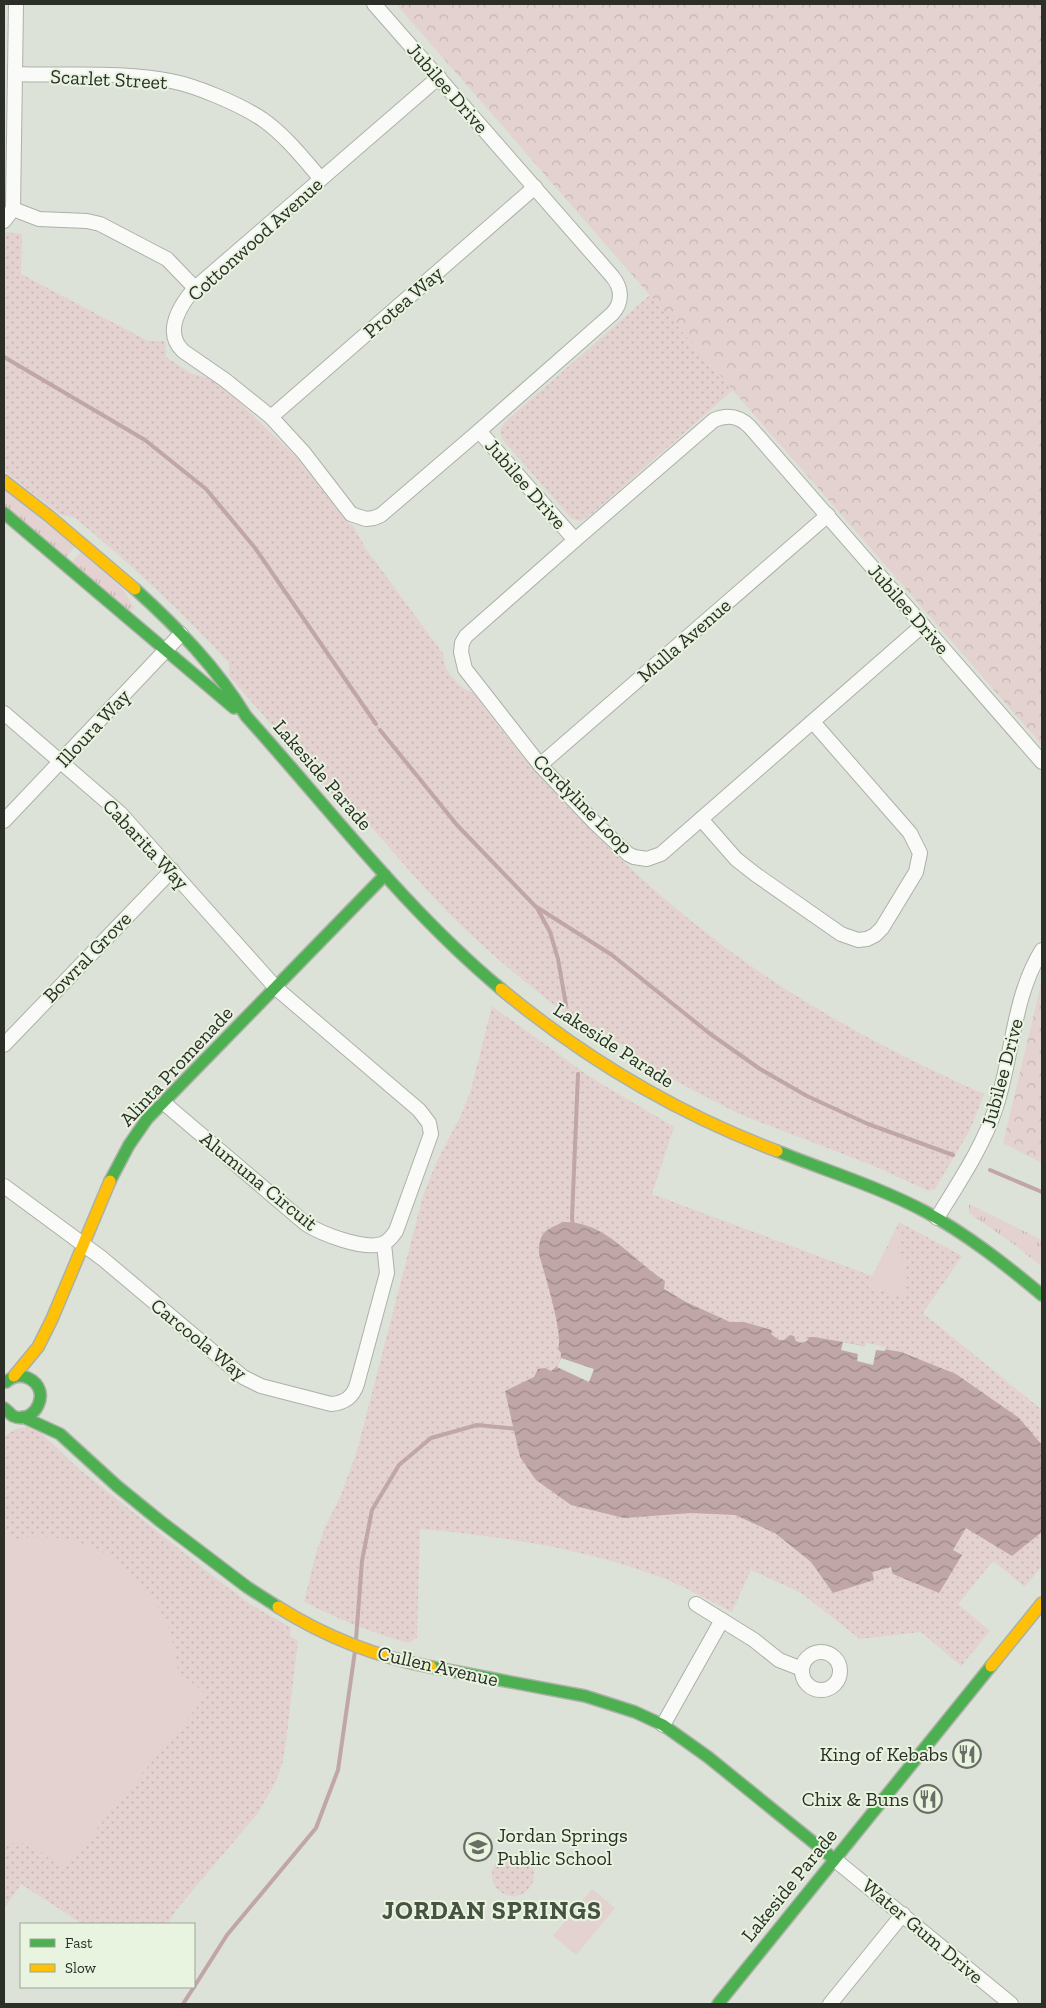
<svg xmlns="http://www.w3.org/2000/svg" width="1046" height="2008" viewBox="0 0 1046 2008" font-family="'Zilla Slab',serif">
  <defs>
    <pattern id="grass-tufts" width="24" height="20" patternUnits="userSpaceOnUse" patternTransform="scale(1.25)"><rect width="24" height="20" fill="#e4d2d0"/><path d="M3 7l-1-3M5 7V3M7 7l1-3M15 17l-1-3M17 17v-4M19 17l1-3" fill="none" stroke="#c4b5b3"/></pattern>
    <pattern id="forest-crowns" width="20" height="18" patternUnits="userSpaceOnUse" patternTransform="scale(1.25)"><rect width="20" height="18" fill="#e4d2d0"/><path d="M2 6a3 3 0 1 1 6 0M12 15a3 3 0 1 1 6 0" fill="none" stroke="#c4b5b3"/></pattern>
    <pattern id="park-dots" width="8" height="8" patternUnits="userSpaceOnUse" patternTransform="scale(1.25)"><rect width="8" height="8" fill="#e4d2d0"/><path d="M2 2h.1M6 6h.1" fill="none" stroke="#c4b5b3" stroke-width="1.8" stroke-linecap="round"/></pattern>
    <pattern id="water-waves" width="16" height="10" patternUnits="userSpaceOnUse" patternTransform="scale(1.25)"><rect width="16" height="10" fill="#c0a6a7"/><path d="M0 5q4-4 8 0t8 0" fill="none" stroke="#9c8888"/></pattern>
  </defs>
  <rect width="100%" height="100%" fill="#dce2d7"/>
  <g fill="url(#grass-tufts)">
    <path d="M 4,489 L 75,547 L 66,557 L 4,505 Z"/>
    <path d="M 81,552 L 123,589 L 134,608 L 130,612 L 72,562 Z"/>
    <path d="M 969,1204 L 1042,1240 L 1042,1267 L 1012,1243 L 969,1213 Z"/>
  </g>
  <g fill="url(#forest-crowns)">
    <path d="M 396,4 L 1042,4 L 1042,745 Z"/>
    <path d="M 1042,980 L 1042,1163 L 1003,1143 Z"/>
  </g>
  <g fill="url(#park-dots)">
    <path d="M 4,232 L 22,234 L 21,274 L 148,341 L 165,341 L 166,357 L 192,374 L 209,378 L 237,400 L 296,457 L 344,518 L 353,526 L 366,549 L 444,655 C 441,665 453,680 461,686 C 465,690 470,690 474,694 C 477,697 480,702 483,706 C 567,816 670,915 787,990 C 850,1030 916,1064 984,1094 L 970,1130 L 935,1189 L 928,1191 L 874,1166 L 739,1114 L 635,1060 L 630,1050 L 597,1028 L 588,1030 C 545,999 503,965 465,929 C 428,894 396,854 362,817 L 349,813 L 229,676 L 229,663 C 181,610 129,563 74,517 L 61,515 L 4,471 Z"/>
    <path d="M 650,295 L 733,390 L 588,517 L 581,521 L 572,519 L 502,439 L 500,430 L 504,423 Z"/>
    <path d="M 492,1006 L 590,1077 L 674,1127 L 652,1194 L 872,1276 L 900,1221 L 901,1223 L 962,1256 L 923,1313 L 1042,1410 L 1042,1566 L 1025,1587 L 993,1561 L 958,1604 L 990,1631 L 961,1666 L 921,1632 L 860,1639 L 801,1593 L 751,1570 L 732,1612 C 708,1600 684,1586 660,1577 C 583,1548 500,1536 420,1529 L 417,1638 L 408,1643 C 372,1633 338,1619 304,1602 L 316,1553 L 325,1527 L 341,1495 L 357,1451 L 423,1196 L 437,1161 L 461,1115 L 470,1093 Z"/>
    <path d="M 25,1427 L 40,1432 L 78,1468 L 214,1577 L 250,1604 L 291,1628 L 290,1636 L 298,1641 L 286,1742 L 283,1761 L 276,1781 L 258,1813 L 177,1909 L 167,1924 L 82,1924 L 21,1884 L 4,1909 L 4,1436 L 16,1429 Z"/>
    <circle cx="513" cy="1875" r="21"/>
  </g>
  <g fill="#e4d2d0">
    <path d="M 901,1223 C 905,1239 889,1254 906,1264 L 907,1282 L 902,1299 L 884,1289 L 879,1292 L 868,1284 Z"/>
    <path d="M 4,1529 L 16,1539 C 101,1524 171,1588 178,1671 L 207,1695 L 63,1870 L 30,1843 L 4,1843 Z"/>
    <path d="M 592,1889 L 615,1908 L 576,1955 L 553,1936 Z"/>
  </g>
  <path fill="url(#water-waves)" d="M 563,1222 C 606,1221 632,1260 665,1281 L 664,1289 L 686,1302 L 730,1322 L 744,1322 L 772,1330 L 771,1334 L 779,1340 L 784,1340 L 790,1335 L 794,1336 L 796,1341 L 802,1343 L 807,1341 L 809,1337 L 814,1337 L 901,1352 L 956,1374 L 1019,1418 L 1042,1445 L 1042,1532 L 1012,1556 L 966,1528 L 953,1550 L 962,1555 L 939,1593 L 893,1574 L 891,1567 L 872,1572 L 874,1580 L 833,1593 L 811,1562 L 775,1533 L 735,1515 L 691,1513 L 624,1518 L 571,1505 L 536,1480 L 520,1457 L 505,1391 L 534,1377 L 538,1369 L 545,1368 L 551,1371 C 558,1366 561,1362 561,1353 L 558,1349 C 564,1334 544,1273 539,1254 C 539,1231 545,1231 563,1222 Z"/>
  <g fill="#dce2d7">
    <path d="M 843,1342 L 865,1346 L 866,1343 L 886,1347 L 885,1351 L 876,1350 L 873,1365 L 857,1361 L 858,1354 L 841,1350 Z"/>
    <path d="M 561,1358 L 594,1369 L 589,1382 L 557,1367 Z"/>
  </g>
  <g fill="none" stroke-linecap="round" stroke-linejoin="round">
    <g stroke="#c0a6a7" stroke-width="4">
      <path d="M 4,357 L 145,440 L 206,489 L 255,548 L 376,724"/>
      <path d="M 380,730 L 457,825 L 535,906 L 612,955 L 709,1033 L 760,1069 L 807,1096 L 868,1124 L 953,1155"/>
      <path d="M 537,908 L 550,932 L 558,959 L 566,1005"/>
      <path d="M 990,1170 L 1042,1192"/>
      <path d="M 573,1226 L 572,1218 L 578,1074"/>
      <path d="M 356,1639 L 362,1561 L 372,1510 L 399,1465 L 431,1438 L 477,1425 L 518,1429"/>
      <path d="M 194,1987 L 227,1935 L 316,1828 L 338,1770 L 355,1651"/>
      <path d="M 183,2004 L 194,1987"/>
    </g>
    <defs>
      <g id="street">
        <path d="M 374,4 L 612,276 C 622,288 623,302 612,314 L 479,431 L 575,540 L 714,420 C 728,414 739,416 750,427 L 1042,762"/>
        <path d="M 15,74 C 63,76 124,71 171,81 C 197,86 239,104 262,119 C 285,135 303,158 321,179"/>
        <path d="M 439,77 L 195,288 C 180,305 163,332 183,351 L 225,380 L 271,417 L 304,453 L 351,514 L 366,519 L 374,518 L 381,515 L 479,431"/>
        <path d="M 13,209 L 39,219 L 87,221 L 100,224 L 167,259 L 195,288"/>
        <path d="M 4,221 L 13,209 L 16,4"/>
        <path d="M 271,417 L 535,187"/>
        <path d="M 575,540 L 466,636 L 462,643 L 461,652 L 465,669 L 540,765 L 596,824 L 628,854 L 634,857 L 647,859 L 661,854 L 923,625"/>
        <path d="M 4,713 L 120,813 L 276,988 L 419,1110 L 429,1123 L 431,1134 L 396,1231 C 392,1237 388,1242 382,1244 C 363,1250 322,1234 306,1224 L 164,1103"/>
        <path d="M 540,765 L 828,515"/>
        <path d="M 701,819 L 736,859 L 755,874 L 841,934 L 858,940 L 867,939 L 875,935 L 882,928 L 916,872 L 920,853 L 910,833 L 813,722"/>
        <path d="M 4,821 L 181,634"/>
        <path d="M 4,1045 L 172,870"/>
        <path d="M 4,1186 L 103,1259 L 243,1377 L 261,1386 L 331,1404 C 345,1403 353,1397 357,1384 L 387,1273 L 384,1244"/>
        <path d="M 937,1218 C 959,1182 983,1147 996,1107 C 1013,1055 1013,996 1042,950"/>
        <path d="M 696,1604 L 754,1640 L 779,1660 L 802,1669"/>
        <circle cx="821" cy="1671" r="19"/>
        <path d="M 663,1725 L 722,1620"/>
        <path d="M 834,1859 L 1011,2004"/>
        <path d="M 830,2004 L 903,1914"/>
      </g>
      <g id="fast">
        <path d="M 4,513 L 234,708"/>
        <path d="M 135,589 C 178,628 216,667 246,716 C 329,808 405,909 501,989"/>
        <path d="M 777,1151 C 827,1171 879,1187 926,1212 C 968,1235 1006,1265 1042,1295"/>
        <path d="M 110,1181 L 129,1145 L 147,1119 L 385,875"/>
        <path d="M 4,1408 C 7,1410 10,1414 13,1416 C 34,1426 54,1390 28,1378 C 20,1374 12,1377 6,1382"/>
        <path d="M 23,1417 L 60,1434 L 117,1486 L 160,1521 L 247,1587 L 278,1607"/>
        <path d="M 431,1667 L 585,1696 L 635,1712 L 663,1725 L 708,1757 L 834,1859"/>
        <path d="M 718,2004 L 991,1666"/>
      </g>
      <g id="slow">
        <path d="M 4,481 L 49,516 L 135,589"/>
        <path d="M 501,989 C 584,1058 676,1113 777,1151"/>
        <path d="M 14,1376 L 38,1347 L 52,1319 L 110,1181"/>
        <path d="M 278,1607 C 324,1636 377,1657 431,1667"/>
        <path d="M 991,1666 L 1042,1603"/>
      </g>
    </defs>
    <use href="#street" stroke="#acb1a8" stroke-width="16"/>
    <use href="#fast" stroke="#acb1a8" stroke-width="14"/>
    <use href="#slow" stroke="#acb1a8" stroke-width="14"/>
    <use href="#street" stroke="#fafbf9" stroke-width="14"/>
    <use href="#fast" stroke="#4caf50" stroke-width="11"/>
    <use href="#slow" stroke="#ffc107" stroke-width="11"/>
  </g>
  <defs>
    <symbol id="restaurant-ring" viewBox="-11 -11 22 22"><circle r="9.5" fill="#e8f4df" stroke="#696e65" stroke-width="1.5"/><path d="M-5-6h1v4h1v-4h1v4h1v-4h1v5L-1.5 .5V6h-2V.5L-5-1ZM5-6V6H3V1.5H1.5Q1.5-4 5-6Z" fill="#696e65"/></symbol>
    <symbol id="school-ring" viewBox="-11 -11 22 22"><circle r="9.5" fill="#e8f4df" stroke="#696e65" stroke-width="1.5"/><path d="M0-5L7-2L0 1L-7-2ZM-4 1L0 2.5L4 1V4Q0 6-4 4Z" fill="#696e65"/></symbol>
  </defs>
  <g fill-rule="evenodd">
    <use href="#restaurant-ring" x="951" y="1738" width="32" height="32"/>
    <use href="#restaurant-ring" x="912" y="1783" width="32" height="32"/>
    <use href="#school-ring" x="462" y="1831" width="32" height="32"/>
  </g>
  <g text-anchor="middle" stroke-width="4" stroke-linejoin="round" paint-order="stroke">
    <g font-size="20" fill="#2b2f27" stroke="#e8f4df">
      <text transform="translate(109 79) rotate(3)" y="7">Scarlet Street</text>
      <text transform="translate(448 88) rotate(49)" y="7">Jubilee Drive</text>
      <text transform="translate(255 239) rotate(-42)" y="7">Cottonwood Avenue</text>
      <text transform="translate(403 302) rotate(-41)" y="7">Protea Way</text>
      <text transform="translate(526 484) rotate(49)" y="7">Jubilee Drive</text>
      <text transform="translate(909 609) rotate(49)" y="7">Jubilee Drive</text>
      <text transform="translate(684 640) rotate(-41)" y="7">Mulla Avenue</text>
      <text transform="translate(93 728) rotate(-47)" y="7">Illoura Way</text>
      <text transform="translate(323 775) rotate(49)" y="7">Lakeside Parade</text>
      <text transform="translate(583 804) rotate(45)" y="7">Cordyline Loop</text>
      <text transform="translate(146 844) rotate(47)" y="7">Cabarita Way</text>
      <text transform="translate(87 957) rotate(-46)" y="7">Bowral Grove</text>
      <text transform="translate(614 1045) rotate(33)" y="7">Lakeside Parade</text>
      <text transform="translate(176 1066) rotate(-47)" y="7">Alinta Promenade</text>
      <text transform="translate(1002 1073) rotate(-75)" y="7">Jubilee Drive</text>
      <text transform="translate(259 1181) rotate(39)" y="7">Alumuna Circuit</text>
      <text transform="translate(199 1339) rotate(39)" y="7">Carcoola Way</text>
      <text transform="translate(438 1666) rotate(13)" y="7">Cullen Avenue</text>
      <text transform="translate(789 1885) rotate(-51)" y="7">Lakeside Parade</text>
      <text transform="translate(923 1931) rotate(40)" y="7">Water Gum Drive</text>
    </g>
    <g font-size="20" fill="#2b2f27" stroke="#e8f4df" text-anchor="end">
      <text x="948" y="1761">King of Kebabs</text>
      <text x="909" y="1806">Chix &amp; Buns</text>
      <text x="497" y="1842" text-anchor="start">Jordan Springs<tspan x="497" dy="23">Public School</tspan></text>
    </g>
    <g font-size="25" font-weight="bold" letter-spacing="1" fill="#485241" stroke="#e8f4df">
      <text x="492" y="1919">JORDAN SPRINGS</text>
    </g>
  </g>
  <rect width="1046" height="2008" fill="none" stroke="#2b2f27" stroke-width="10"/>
  <rect x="20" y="1923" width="175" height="65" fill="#e8f4df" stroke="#9ca595"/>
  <rect x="30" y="1939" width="25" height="8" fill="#4caf50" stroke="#9ca595"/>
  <text x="65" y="1948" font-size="15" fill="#2b2f27">Fast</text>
  <rect x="30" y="1964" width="25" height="8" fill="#ffc107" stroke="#9ca595"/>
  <text x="65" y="1973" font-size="15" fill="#2b2f27">Slow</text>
</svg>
